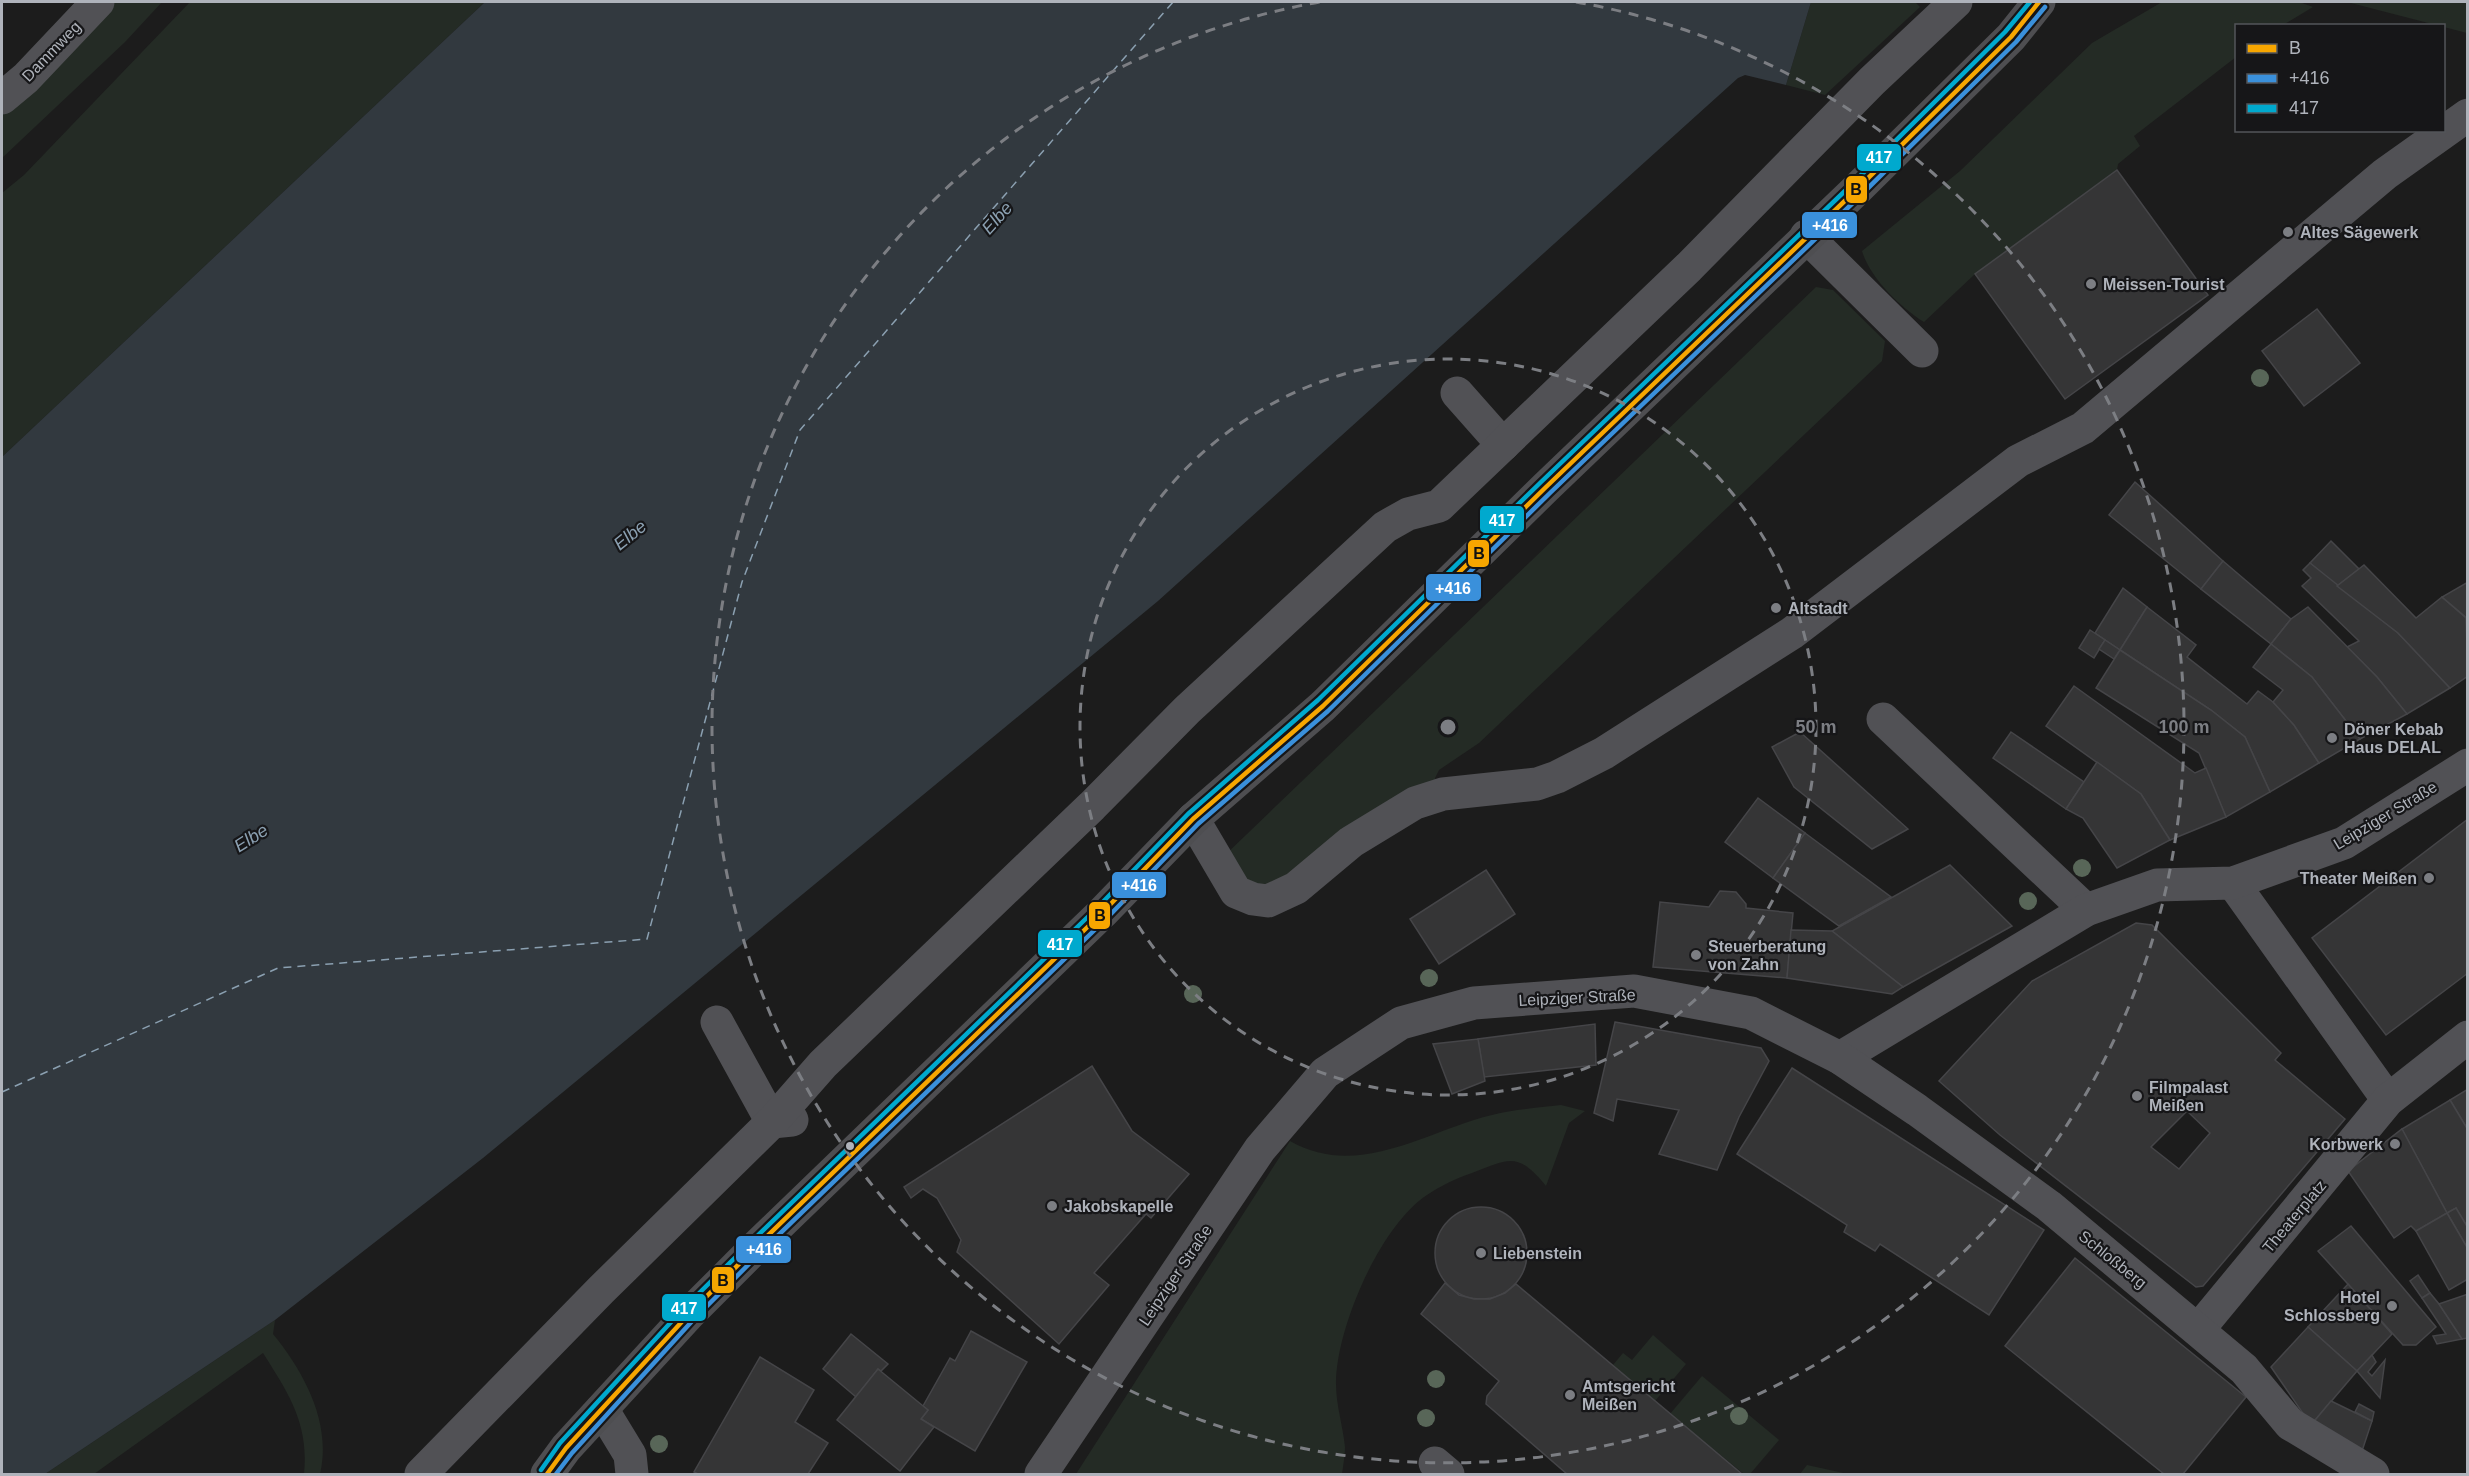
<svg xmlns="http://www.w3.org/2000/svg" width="2469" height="1476" viewBox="0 0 2469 1476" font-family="Helvetica,sans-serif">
  <rect width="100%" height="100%" fill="#1c1c1c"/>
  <g fill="#242b25">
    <path d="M 110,2 L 162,2 L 125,42 L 2,158 L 2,109 Z"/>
    <path d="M 190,2 L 485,2 L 2,457 L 2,193 L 24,175 Z"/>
    <path d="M 1811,2 L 1915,2 L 1920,7 L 1825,95 L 1786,85 Z"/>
    <path d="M 2162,2 L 2299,2 L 2313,7 L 2283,25 L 2236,26 L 2236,57 L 2134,136 L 2140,146 L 2118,164 L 2117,170 L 1975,274 L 1924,322 C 1900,307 1870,278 1862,251 L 1960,171 L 2092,43 Z"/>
    <path d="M 2347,2 L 2467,2 L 2467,33 Z"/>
    <path d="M 1816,287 L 1833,290 L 1885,341 L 1882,361 L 1479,743 L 1439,770 L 1435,778 L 1443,794 L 1268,901 L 1222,858 Z"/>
    <path d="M 1561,1105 L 1585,1111 L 1569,1123 L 1546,1186 C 1518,1152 1510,1158 1472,1173 C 1457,1178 1440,1186 1427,1195 C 1380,1226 1336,1328 1336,1384 C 1336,1405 1343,1426 1345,1447 C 1345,1456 1343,1466 1342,1474 L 1076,1474 L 1290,1141 C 1358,1180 1426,1131 1492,1115 C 1514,1109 1538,1108 1561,1105 Z"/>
    <path d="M 275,1320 L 273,1334 C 304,1372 332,1423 320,1474 L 304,1474 C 309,1424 289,1394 263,1353 L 94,1474 L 45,1474 Z"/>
    <path d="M 1653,1335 L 1686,1364 L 1655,1401 L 1613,1365 L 1623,1353 L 1632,1360 Z"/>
    <path d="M 1702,1376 L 1779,1440 L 1750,1474 L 1744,1474 L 1670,1414 Z"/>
    <path d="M 1807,1465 L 1848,1474 L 1800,1474 Z"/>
  </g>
  <path fill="#32393f" d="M 485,2 L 1811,2 L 1786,85 L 1745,75 L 1738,78 L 1158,601 L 700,979 L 483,1158 L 275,1320 L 45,1474 L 2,1474 L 2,457 Z"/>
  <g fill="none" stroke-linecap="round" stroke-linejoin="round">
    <path stroke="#8ba0b1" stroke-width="1.5" stroke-dasharray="8 6" stroke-linecap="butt" d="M 2,1092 L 278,968 L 647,939 L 742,582 L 800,430 L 1173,2"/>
  </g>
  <g fill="#353536" stroke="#454548" stroke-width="1.5" fill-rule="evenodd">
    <path d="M 2117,170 L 2208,295 L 2065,399 L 1975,274 Z"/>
    <path d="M 2317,309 L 2360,363 L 2304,406 L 2262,351 Z"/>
    <path d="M 2135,482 L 2223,561 L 2201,589 L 2109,515 Z"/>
    <path d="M 2331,541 L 2359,569 L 2337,586 L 2310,563 Z"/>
    <path d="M 2223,561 L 2291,619 L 2271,644 L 2201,589 Z"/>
    <path d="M 2310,563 L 2398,633 L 2450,688 L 2407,714 L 2377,677 L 2347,647 L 2359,641 L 2302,586 L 2311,578 L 2303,570 Z"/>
    <path d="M 2364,565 L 2416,618 L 2442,597 L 2466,618 L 2468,676 L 2450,688 L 2398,633 L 2337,586 Z"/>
    <path d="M 2468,582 L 2468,619 L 2442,597 Z"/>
    <path d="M 2123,588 L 2147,607 L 2120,650 L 2095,633 Z"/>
    <path d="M 2147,607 L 2196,645 L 2187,657 L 2247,704 L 2258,691 L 2273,702 L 2294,725 L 2319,763 L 2270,792 L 2245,737 L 2211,710 L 2120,650 Z"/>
    <path d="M 2308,607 L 2377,677 L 2407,714 L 2360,739 L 2312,677 L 2271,644 L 2291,619 Z"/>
    <path d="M 2090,630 L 2105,640 L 2094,658 L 2079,648 Z"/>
    <path d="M 2105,640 L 2120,650 L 2114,659 L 2099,649 Z"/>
    <path d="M 2271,644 L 2312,677 L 2360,739 L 2319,763 L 2294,725 L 2273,702 L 2283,690 L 2253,667 Z"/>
    <path d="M 2120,650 L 2211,710 L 2245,737 L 2270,792 L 2226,817 L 2199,753 L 2096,688 Z"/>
    <path d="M 2074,686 L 2195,773 L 2206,768 L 2226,817 L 2170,840 L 2141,794 L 2046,726 Z"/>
    <path d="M 1800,732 L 1908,829 L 1872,849 L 1794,787 L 1772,747 Z"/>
    <path d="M 2011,732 L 2084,782 L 2066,809 L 1993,758 Z"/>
    <path d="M 2097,762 L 2141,794 L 2170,840 L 2117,868 L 2083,818 L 2066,809 Z"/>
    <path d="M 1758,798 L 1805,833 L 1773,878 L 1725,842 Z"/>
    <path d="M 2468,819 L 2468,973 L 2386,1035 L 2312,938 Z"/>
    <path d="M 1805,833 L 1891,897 L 1839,926 L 1773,878 Z"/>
    <path d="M 1950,865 L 2012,926 L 1903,987 L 1832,931 Z"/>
    <path d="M 1486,870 L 1515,914 L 1439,964 L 1410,919 Z"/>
    <path d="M 1720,891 L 1736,892 L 1746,904 L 1746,908 L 1793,913 L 1787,978 L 1653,967 L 1660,902 L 1709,907 Z"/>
    <path d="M 2136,923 L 2152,925 L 2281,1053 L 2275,1060 L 2345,1119 L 2203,1286 L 2196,1287 L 2000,1135 L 1939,1081 L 2032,981 ZM 2187,1111 L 2210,1133 L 2179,1169 L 2151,1147 Z"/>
    <path d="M 1791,930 L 1832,931 L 1903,987 L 1892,994 L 1787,978 Z"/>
    <path d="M 1615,1022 L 1761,1048 L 1769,1061 L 1739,1117 L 1717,1170 L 1659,1154 L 1679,1110 L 1617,1099 L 1613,1121 L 1594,1113 Z"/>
    <path d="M 1595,1024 L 1596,1065 L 1484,1077 L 1478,1039 Z"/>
    <path d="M 1478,1039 L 1485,1081 L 1452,1094 L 1433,1044 Z"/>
    <path d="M 1092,1066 L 1132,1131 L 1189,1174 L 1151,1218 L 1146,1214 L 1094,1273 L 1109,1285 L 1059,1344 L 957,1252 L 961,1240 L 937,1198 L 923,1189 L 911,1198 L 904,1187 Z"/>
    <path d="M 1792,1068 L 2044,1230 L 1989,1315 L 1880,1244 L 1875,1251 L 1844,1232 L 1847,1225 L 1737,1154 Z"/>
    <path d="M 2468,1089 L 2468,1130 L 2450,1100 Z"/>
    <path d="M 2450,1100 L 2468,1130 L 2468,1228 L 2456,1208 L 2447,1213 L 2402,1129 Z"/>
    <path d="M 2402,1129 L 2447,1213 L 2416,1231 L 2411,1226 L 2394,1238 L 2348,1171 Z"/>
    <circle cx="1481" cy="1253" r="46"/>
    <path d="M 2456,1208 L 2468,1228 L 2468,1249 L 2447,1213 Z"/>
    <path d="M 2447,1213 L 2468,1249 L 2468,1279 L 2449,1290 L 2416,1231 Z"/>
    <path d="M 2351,1226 L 2436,1327 L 2416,1345 L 2403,1345 L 2318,1251 Z"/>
    <path d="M 2075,1258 L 2246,1397 L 2183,1474 L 2164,1474 L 2005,1346 Z"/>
    <path d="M 2418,1275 L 2430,1293 L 2422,1298 L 2410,1281 Z"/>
    <path d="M 1445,1283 L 1459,1295 L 1474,1299 L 1490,1299 L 1505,1293 L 1516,1284 L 1742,1474 L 1567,1474 L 1486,1404 L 1487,1396 L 1499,1381 L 1421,1314 Z"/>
    <path d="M 2348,1284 L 2392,1334 L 2357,1371 L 2308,1327 Z"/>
    <path d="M 2430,1293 L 2439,1304 L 2462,1339 L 2437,1344 L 2433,1336 L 2446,1334 L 2422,1298 Z"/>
    <path d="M 2468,1294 L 2468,1338 L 2462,1339 L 2439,1304 Z"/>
    <path d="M 2308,1327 L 2357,1371 L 2311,1425 L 2271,1367 Z"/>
    <path d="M 971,1331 L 1027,1362 L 975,1451 L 921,1419 L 928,1410 L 923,1406 L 950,1358 L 955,1361 Z"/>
    <path d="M 851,1334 L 888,1364 L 881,1371 L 878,1369 L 856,1397 L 823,1369 Z"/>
    <path d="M 2372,1355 L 2376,1362 L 2368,1372 L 2372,1376 L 2385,1360 L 2380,1398 L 2357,1371 Z"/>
    <path d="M 760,1357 L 814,1390 L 795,1422 L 828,1443 L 808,1474 L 698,1474 L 694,1472 Z"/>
    <path d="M 878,1369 L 928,1410 L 921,1419 L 934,1427 L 900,1471 L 837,1420 Z"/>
    <path d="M 2331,1401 L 2372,1421 L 2362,1451 L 2311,1425 Z"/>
    <path d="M 2359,1404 L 2374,1412 L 2372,1421 L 2355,1412 Z"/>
  </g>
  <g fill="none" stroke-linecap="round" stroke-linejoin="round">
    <g stroke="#515155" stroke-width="33">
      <path d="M 2,98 L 26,78 L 98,2"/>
      <path d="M 1806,236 L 1922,351"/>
      <path d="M 1457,393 L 1503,445"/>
      <path d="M 1883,719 L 2086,910"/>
      <path d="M 1193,819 L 1236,892 L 1253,899 L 1268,901 L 1296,888 L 1351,842 L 1415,803 L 1443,794 L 1537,784 L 1557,777 L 1604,753 L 1792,633 L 2018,461 L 2083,428 L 2385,174 L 2468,115"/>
      <path d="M 2233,883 L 2388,1100"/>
      <path d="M 717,1022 L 772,1122 L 792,1120"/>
      <path d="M 1840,1058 L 2086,910 L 2157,885 L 2233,883 L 2344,843 L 2468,765"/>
      <path d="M 2198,1330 L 2388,1100 L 2468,1037"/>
      <path d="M 602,1409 L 630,1455 L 632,1474"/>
      <path d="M 1435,1463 L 1448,1474"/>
      <path d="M 421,1474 L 601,1290 L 772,1122 L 823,1064 L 1092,806 L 1187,710 L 1385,527 L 1408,514 L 1439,506 L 1689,267 L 1872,81 L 1956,2"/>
      <path d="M 1041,1474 L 1260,1149 L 1325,1073 L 1401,1023 L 1474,1003 L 1634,991 L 1751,1013 L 1840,1058 L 1917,1110 L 2049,1206 L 2244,1369 L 2290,1424 L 2373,1474"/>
    </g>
    <path stroke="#4e4e51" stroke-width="33" d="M 547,1474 L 566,1448 L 689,1314 L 757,1246 L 1102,913 L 1193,819 L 1323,706 L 1545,488 L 1852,194 L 2011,37 L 2039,2"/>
    <defs>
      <path id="bus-1" d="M 547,1474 L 566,1448 L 689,1314 L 757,1246 L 1102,913 L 1193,819 L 1323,706 L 1545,488 L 1852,194 L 2011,37 L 2039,2"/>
      <path id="bus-2" d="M 556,1474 L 572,1453 L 694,1319 L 762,1251 L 1107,918 L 1198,824 L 1328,711 L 1550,493 L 1857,199 L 2016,42 L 2045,7"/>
      <path id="bus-3" d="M 541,1470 L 560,1443 L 683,1309 L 752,1241 L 1097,908 L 1188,814 L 1318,700 L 1540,483 L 1847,189 L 2005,32 L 2030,2"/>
    </defs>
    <use href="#bus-1" stroke="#161618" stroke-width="9"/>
    <use href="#bus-2" stroke="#161618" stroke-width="9"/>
    <use href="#bus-3" stroke="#161618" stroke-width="9"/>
    <use href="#bus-1" stroke="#f7a600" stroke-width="4.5"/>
    <use href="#bus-2" stroke="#3a90db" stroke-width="4.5"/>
    <use href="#bus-3" stroke="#00a9ce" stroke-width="4.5"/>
  </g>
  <g fill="#586658">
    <circle cx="2260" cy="378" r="9"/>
    <circle cx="2082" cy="868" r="9"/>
    <circle cx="2028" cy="901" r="9"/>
    <circle cx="1429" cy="978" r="9"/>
    <circle cx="1193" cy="994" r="9"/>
    <circle cx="1436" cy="1379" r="9"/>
    <circle cx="1739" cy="1416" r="9"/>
    <circle cx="1426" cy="1418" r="9"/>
    <circle cx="659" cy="1444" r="9"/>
  </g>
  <g fill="none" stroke="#7c7e83" stroke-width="3" stroke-dasharray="10 8">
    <circle cx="1448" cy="727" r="368"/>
    <path d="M1576 2A736 736 0 1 1 1320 2"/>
  </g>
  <g fill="#7c7e83" stroke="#161618" stroke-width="2">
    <circle cx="2288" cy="232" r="6"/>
    <circle cx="2091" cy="284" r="6"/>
    <circle cx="1776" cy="608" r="6"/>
    <circle cx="2332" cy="738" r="6"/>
    <circle cx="2429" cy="878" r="6"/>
    <circle cx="1696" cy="955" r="6"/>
    <circle cx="2137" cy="1096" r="6"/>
    <circle cx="2395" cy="1144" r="6"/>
    <circle cx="1052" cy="1206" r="6"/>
    <circle cx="1481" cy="1253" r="6"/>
    <circle cx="2392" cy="1306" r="6"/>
    <circle cx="1570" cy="1395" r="6"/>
  </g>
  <circle fill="#afb3bb" stroke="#161618" stroke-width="2" cx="850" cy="1146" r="5"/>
  <g text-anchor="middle" stroke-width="4.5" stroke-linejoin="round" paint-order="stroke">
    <g font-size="16" fill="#afb3bb" stroke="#161618">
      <text transform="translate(51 51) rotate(-46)" y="6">Dammweg</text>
      <text transform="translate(2385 815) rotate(-31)" y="6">Leipziger Straße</text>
      <text transform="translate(1577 997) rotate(-3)" y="6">Leipziger Straße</text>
      <text transform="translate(2294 1216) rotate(-50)" y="6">Theaterplatz</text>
      <text transform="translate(2113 1259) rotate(39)" y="6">Schloßberg</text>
      <text transform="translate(1175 1275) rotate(-56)" y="6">Leipziger Straße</text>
    </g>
    <g font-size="16" font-weight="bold" fill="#afb3bb" stroke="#161618" text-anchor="start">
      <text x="2300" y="238">Altes Sägewerk</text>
      <text x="2103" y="290">Meissen-Tourist</text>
      <text x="1788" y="614">Altstadt</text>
      <text x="2344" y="735">Döner Kebab<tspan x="2344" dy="18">Haus DELAL</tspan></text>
      <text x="2417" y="884" text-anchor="end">Theater Meißen</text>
      <text x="1708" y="952">Steuerberatung<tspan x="1708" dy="18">von Zahn</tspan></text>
      <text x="2149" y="1093">Filmpalast<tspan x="2149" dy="18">Meißen</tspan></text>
      <text x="2383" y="1150" text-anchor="end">Korbwerk</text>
      <text x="1064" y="1212">Jakobskapelle</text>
      <text x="1493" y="1259">Liebenstein</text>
      <text x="2380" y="1303" text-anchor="end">Hotel<tspan x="2380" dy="18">Schlossberg</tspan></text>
      <text x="1582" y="1392">Amtsgericht<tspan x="1582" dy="18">Meißen</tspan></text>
    </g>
    <g font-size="18" font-style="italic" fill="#8ba0b1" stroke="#161618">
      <text transform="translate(997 218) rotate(-48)" y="6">Elbe</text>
      <text transform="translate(630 535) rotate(-39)" y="6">Elbe</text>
      <text transform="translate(251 838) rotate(-32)" y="6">Elbe</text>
    </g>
  </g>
  <circle cx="1448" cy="727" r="9" fill="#7c7e83" stroke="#161618" stroke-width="3"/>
  <g font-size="18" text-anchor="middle" font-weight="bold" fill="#7c7e83" stroke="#161618" stroke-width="4.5" stroke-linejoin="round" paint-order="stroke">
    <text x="1816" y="733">50 m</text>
    <text x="2184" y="733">100 m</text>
  </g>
  <g stroke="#161618" stroke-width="2">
    <rect x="1856" y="143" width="46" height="29" rx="6" fill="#00a9ce"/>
    <rect x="1845" y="175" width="23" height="29" rx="6" fill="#f7a600"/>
    <rect x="1801" y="211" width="57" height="28" rx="6" fill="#3a90db"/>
    <rect x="1479" y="505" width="46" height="29" rx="6" fill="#00a9ce"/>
    <rect x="1467" y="539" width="23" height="29" rx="6" fill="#f7a600"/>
    <rect x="1425" y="573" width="57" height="29" rx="6" fill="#3a90db"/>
    <rect x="1111" y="871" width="56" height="28" rx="6" fill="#3a90db"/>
    <rect x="1088" y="901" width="23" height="29" rx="6" fill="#f7a600"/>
    <rect x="1037" y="929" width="46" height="29" rx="6" fill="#00a9ce"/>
    <rect x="735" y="1235" width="57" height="29" rx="6" fill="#3a90db"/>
    <rect x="711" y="1266" width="24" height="28" rx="6" fill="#f7a600"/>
    <rect x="661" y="1293" width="46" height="29" rx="6" fill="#00a9ce"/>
  </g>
  <g font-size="16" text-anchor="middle" font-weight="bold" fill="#fff">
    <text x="1879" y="163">417</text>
    <text x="1830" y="231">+416</text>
    <text x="1502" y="526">417</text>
    <text x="1453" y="594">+416</text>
    <text x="1139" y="891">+416</text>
    <text x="1060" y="950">417</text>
    <text x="764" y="1255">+416</text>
    <text x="684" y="1314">417</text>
  </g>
  <g font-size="16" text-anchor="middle" font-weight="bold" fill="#111">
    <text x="1856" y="195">B</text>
    <text x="1479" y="559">B</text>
    <text x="1100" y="921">B</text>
    <text x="723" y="1286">B</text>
  </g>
  <rect width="2469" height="1476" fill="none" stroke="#afb3bb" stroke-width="6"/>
  <rect x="2235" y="24" width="210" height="108" fill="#161618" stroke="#535559" stroke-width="1.5"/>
  <rect x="2247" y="44" width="30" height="9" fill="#f7a600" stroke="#535559" stroke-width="1.5"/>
  <text x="2289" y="54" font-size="18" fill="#afb3bb">B</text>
  <rect x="2247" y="74" width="30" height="9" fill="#3a90db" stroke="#535559" stroke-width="1.5"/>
  <text x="2289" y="84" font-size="18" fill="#afb3bb">+416</text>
  <rect x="2247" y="104" width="30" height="9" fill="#00a9ce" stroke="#535559" stroke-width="1.5"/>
  <text x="2289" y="114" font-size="18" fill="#afb3bb">417</text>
</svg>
